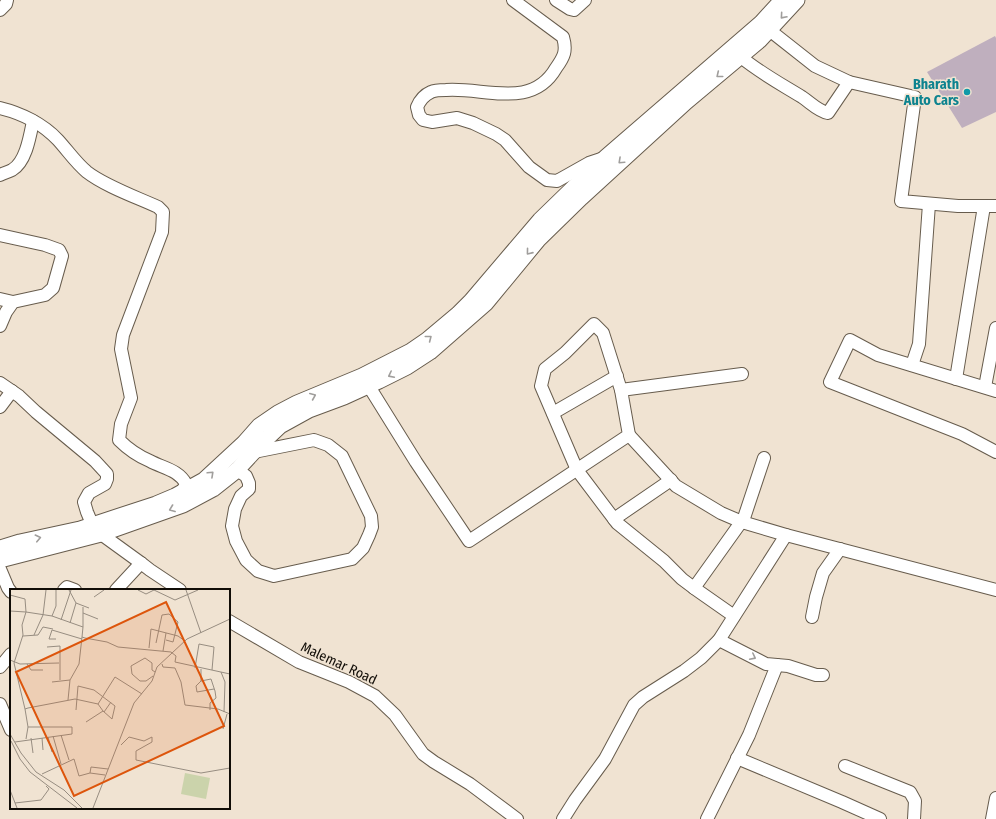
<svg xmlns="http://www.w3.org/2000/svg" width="996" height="819" viewBox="0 0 996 819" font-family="'Fira Sans Condensed',sans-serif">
  <rect width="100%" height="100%" fill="#f0e3d2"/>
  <path fill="#bfafbe" d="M 995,36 L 996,38 L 996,112 L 962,128 L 927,72 Z"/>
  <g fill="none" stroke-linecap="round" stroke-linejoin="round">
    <defs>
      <g id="minor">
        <path d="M 513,0 L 563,37 C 567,51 564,57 556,68 C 532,110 484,87 446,90 C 442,90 435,90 431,92 C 424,95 420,100 417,107 L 419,115 L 423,120 L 432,122 L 457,118 L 473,123 L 496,134 L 505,140 L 529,167 L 547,180 L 557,181 L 589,163 L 604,158"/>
        <path d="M 556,0 L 570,9 L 574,10 L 585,0"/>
        <path d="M 0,10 L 6,4 L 7,0"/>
        <path d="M 763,25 L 815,66 L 849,82 L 915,97 L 901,201 L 958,206 L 996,206"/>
        <path d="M 741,57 C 760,73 781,84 802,97 C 811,103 818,111 828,113 L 849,82"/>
        <path d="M 0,108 C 21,113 43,124 58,140 C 68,151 76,163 87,172 C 105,186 136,197 158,207 L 163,212 L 162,232 L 123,335 L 121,349 L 131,398 L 121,424 L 119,440 C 128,449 138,456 150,461 C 163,468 179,470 186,484 L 182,492"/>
        <path d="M 0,175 C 4,173 8,172 12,170 C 26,162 30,136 33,121"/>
        <path d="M 0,235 L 45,245 L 59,250 L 62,256 L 53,288 L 45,295 L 13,302 L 6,312 L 0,326"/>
        <path d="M 0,299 L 13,302"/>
        <path d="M 912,365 L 919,344 L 929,204"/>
        <path d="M 956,379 L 984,206"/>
        <path d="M 365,380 L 416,462 L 469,541 L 629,435 L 621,390 L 742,374"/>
        <path d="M 0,383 L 19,396 L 36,412 L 95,461 L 107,474 L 107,479 L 105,484 L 89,493 L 84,502 L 87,512 L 92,524 L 101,534 L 141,563 L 150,570 L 180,590"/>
        <path d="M 985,387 L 996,328"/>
        <path d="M 621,390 L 603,333 L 594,324 L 565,353 L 545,369 L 541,386 L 577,470 L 617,523 L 664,561 L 682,579 L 694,588 L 744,518 L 764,458"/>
        <path d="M 996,391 L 878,355 L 850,340 L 830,382 L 962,434 L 996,452"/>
        <path d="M 0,407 L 12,391"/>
        <path d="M 553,413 L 617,376"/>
        <path d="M 629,435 L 676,486 L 721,513 L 742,522 L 786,535 L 996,590"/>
        <path d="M 237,470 L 246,476 L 249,483 L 249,489 L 241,496 L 235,509 L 232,526 L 236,541 L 246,560 L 258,571 L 274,576 L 352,559 L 363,548 L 369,535 L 372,527 L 371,516 L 342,456 L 328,445 L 314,440 L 254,452"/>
        <path d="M 614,519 L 671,480"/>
        <path d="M 0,569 L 8,588 L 11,592"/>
        <path d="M 694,588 L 734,616"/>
        <path d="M 64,590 L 67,587 L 75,590"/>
        <path d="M 116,590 L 141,563"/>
        <path d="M 812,617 L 816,597 L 823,573 L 840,549"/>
        <path d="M 229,621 L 299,662 L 349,682 L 375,696 L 395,715 L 423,754 L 434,762 L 470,784 L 517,819"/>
        <path d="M 719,640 L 766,664 L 788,666 L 816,675 L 823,675"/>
        <path d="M 0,667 L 11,654"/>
        <path d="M 0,704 L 11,730"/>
        <path d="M 737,758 L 842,802 L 880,819"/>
        <path d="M 845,766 L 910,792 L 915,801 L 914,819"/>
        <path d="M 563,819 L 575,800 L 605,759 L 634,705 L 643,697 L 684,671 L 701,658 L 719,640 L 786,535"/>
        <path d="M 707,819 L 749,735 L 777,665"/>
        <path d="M 992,819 L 996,798"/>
      </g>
      <g id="major">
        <path d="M 0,548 L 20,542 L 80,529 L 156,504 L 175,496 L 204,480 L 244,443 L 259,426 L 278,413 L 297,403 L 362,376 L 411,351 L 427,340 L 458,314 L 471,301 L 540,220 L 573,188 L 606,157 L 761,23 L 782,0"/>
        <path d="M 0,560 L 101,534 L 183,505 L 213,489 L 237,470 L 261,444 L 280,426 L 309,410 L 344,397 L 379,381 L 407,367 L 430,352 L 486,303 L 538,240 L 581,198 L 686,102 L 760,40 L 797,0"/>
      </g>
    </defs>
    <use href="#minor" stroke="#675c4d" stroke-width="14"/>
    <use href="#major" stroke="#675c4d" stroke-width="17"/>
    <use href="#minor" stroke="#fff" stroke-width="12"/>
    <use href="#major" stroke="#fff" stroke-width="15"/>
  </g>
  <defs><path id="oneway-chevron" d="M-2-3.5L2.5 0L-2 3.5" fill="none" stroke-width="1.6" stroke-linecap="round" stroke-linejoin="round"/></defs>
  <g stroke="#a09e9c">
    <use href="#oneway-chevron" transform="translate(783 16) rotate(131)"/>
    <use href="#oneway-chevron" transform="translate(719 75) rotate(141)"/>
    <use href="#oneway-chevron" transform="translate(621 161) rotate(137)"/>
    <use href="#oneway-chevron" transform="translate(529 252) rotate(129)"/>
    <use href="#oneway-chevron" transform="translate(429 338) rotate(-38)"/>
    <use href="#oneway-chevron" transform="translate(391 375) rotate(153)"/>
    <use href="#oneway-chevron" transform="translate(313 396) rotate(-23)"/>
    <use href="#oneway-chevron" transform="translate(211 474) rotate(-43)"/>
    <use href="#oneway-chevron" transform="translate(172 509) rotate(159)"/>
    <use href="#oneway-chevron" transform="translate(38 538) rotate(-13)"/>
    <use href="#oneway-chevron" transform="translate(753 657) rotate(27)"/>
  </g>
  <circle fill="#0f9aa8" stroke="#f0e3d2" stroke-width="1.5" cx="967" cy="92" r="4"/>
  <g text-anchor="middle" stroke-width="3" stroke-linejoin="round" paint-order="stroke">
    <g font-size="14" font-weight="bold" fill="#0d838f" stroke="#f0e3d2" text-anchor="end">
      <text x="959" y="89">Bharath<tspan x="959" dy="16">Auto Cars</tspan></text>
    </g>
    <g font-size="14" fill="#110d07" stroke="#f0e3d2">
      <text transform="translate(339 663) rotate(25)" y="5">Malemar Road</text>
    </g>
  </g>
  <g transform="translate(10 589)">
    <rect width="220" height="220" fill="#f0e3d2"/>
    <path d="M 175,184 L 200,189 L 196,210 L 171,205 Z" fill="#cbd3ab"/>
    <path fill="none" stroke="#978d81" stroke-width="1" d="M 59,1 L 66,14 L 79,19M 128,1 L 136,5 L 144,1 L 165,11 L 188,1M 176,1 L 191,44M 0,6 L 15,10 L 16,23 L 42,27 L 73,38 L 72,48 L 75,49 L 97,53 L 108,58 L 161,63 L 166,67 L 165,73 L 220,85M 84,8 L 94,1M 73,18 L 73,38M 0,22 L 16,23 L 12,36 L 13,46 L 4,74 L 15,120M 73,24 L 88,30M 42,27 L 46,17 L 46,1M 51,31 L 61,1M 60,34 L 66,14M 24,46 L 33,26 L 36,1M 13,47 L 28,46 L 33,38 L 43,40M 46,50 L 39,50 L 42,41 L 72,50M 146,54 L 152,26 L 159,25 L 168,33 L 163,53 L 156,51M 37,58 L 50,57 L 50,91M 139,59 L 141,40 L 168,47 L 175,52M 153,62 L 156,44M 0,71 L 10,75 L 49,74M 17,75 L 21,81 L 33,81M 152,75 L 153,78 L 165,79 L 171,93 L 175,116 L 208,120 L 220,125M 185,79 L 189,55 L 204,58 L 202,81M 191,80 L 191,92 L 186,97 L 187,103 L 204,100M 211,83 L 215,93 L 214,123M 143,87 L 136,92 L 130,92 L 122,85 L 121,77 L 135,69 L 142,74 L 142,81 L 145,83M 191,92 L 201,90 L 205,102 L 206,109 L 200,114 L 200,121M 42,93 L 60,91M 58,111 L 60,91 L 69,75 L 72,48M 66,121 L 68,97 L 84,101 L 105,117 L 102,130 L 93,122M 94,123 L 101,113M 76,133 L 93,122 L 88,115 L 105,88 L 132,105M 18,138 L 15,120 L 18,119 L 65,110 L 88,115M 213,140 L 217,125M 0,145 L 11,164 L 26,183 L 54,201 L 72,219M 51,146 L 59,171M 43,147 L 51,175M 38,148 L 42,163M 21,149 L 23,164M 32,149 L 33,161M 1,152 L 10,170 L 20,183 L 67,219M 5,153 L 62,145 L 62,138 L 18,138 L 16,150M 111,156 L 119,148 L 134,152 L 142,148 L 142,153 L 126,162 L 126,171 L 191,184 L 220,179M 80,184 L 81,178 L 98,180M 32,185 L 64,170 L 69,187 L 80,184 L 95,186M 0,201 L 7,219M 5,214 L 31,211 L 39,200 L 36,197M 83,219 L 124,114 L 142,92 L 147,78 L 177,50 L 220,30"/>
    <path fill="#dd550c" fill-opacity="0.15" stroke="#dd550c" stroke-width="2" d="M 156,13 L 214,137 L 64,207 L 6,83 Z"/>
    <rect width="220" height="220" fill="none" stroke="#110d07" stroke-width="2"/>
  </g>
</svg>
